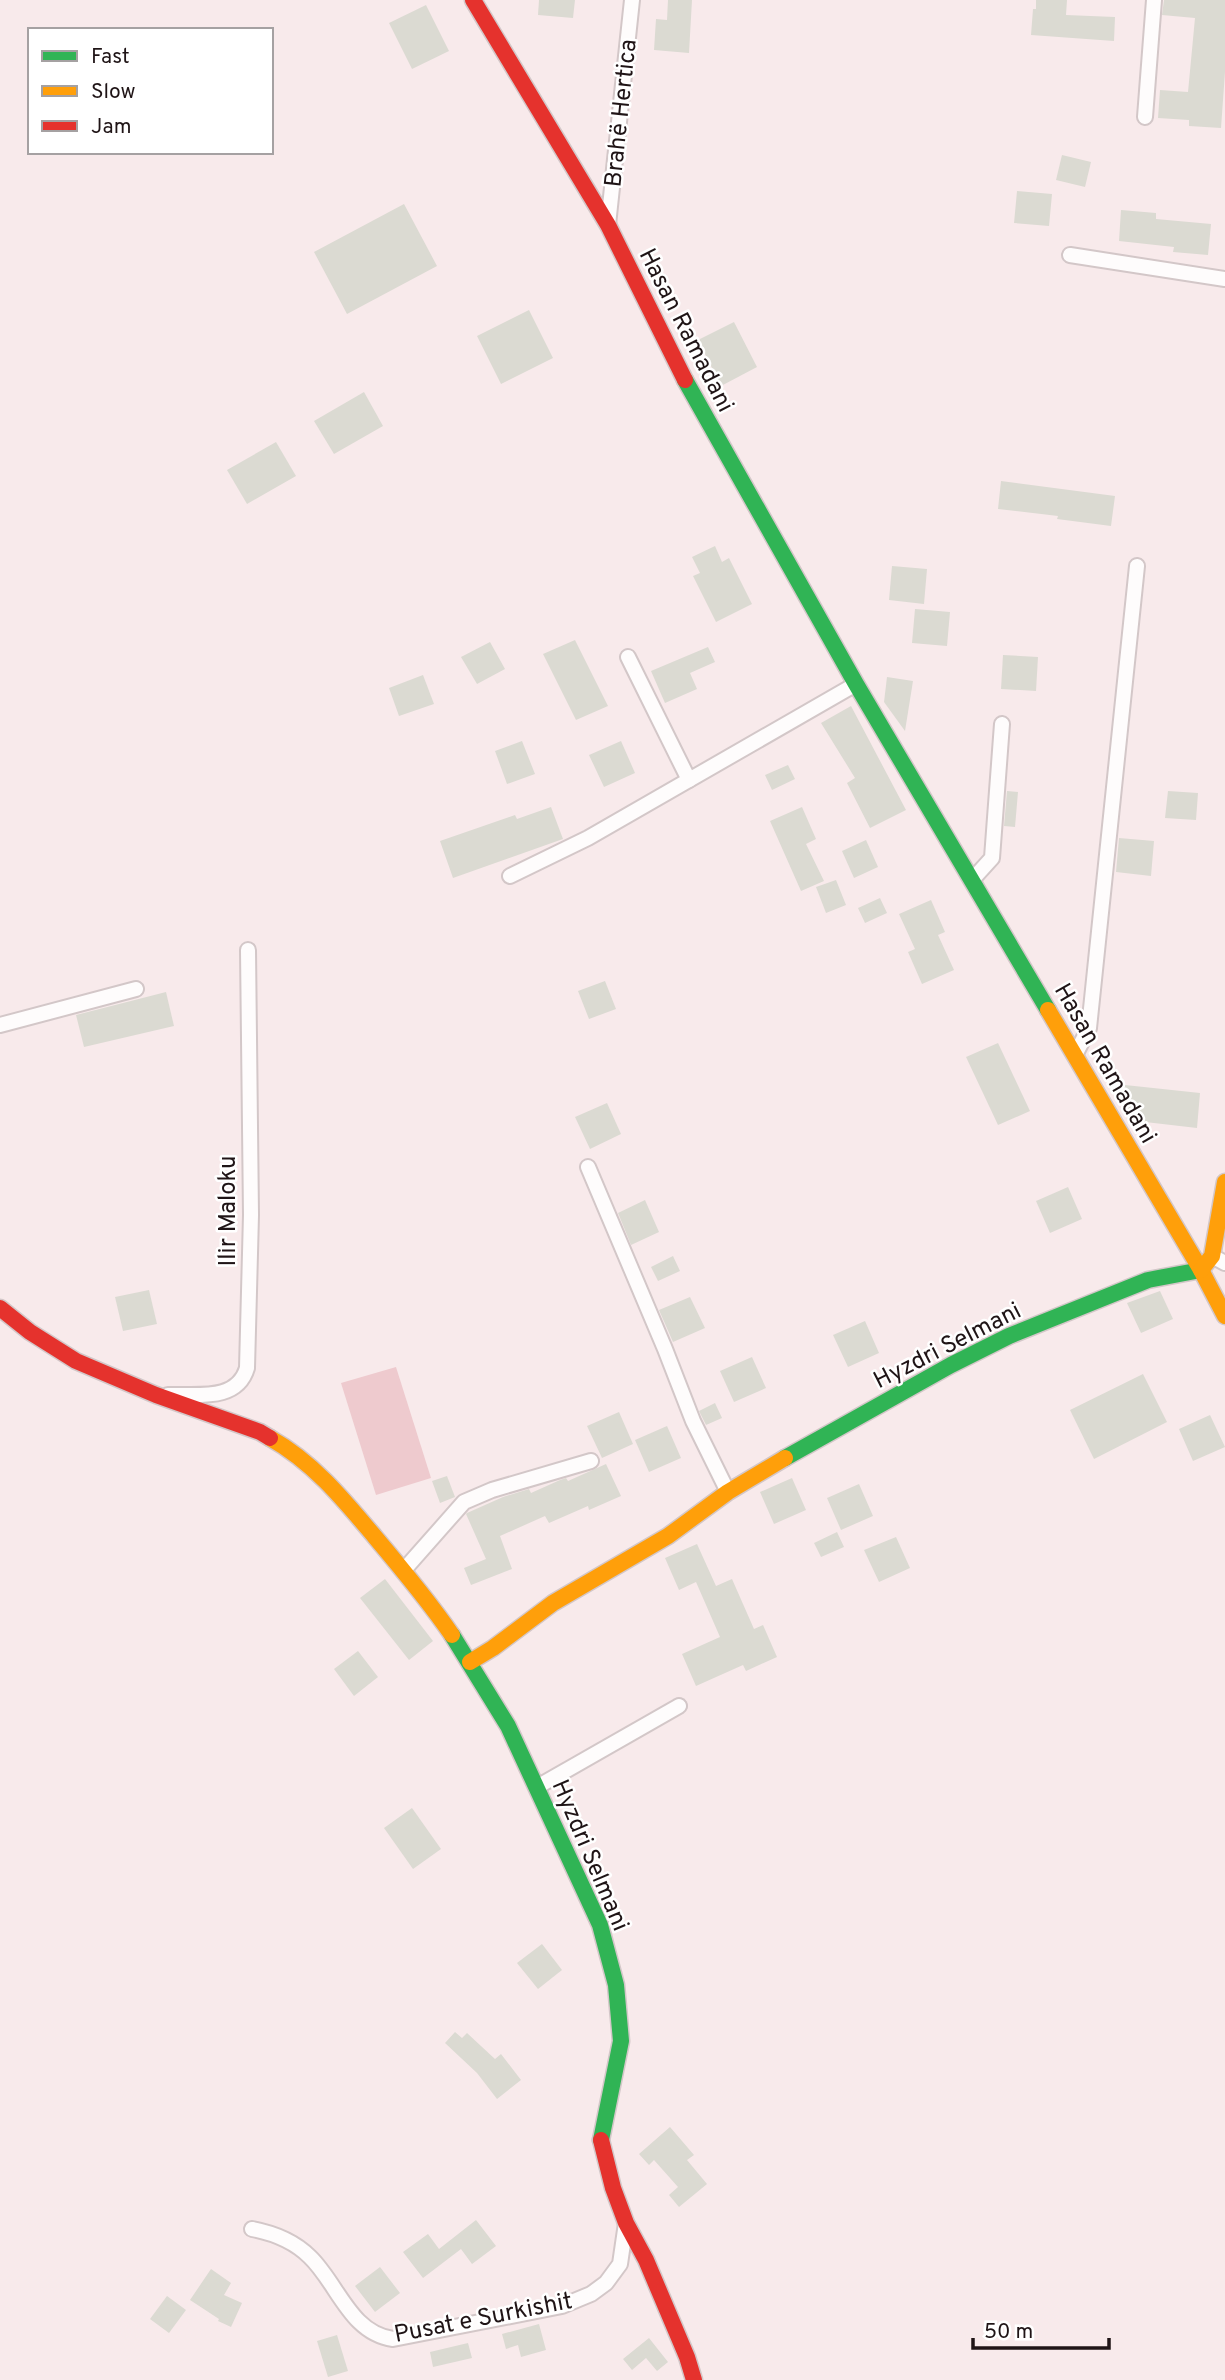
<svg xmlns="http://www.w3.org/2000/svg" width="1225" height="2380" viewBox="0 0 1225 2380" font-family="Overpass,sans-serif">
  <rect width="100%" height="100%" fill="#f8eaeb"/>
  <path fill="#eecace" d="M 396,1367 L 431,1478 L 376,1495 L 341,1383 Z"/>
  <g fill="#dbdad2">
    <path d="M 539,0 L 575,0 L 573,18 L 538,15 Z"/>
    <path d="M 668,0 L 692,0 L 689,53 L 654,50 L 656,19 L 667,20 Z"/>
    <path d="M 1036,0 L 1067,0 L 1066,15 L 1115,17 L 1114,41 L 1031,35 L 1033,9 L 1036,9 Z"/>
    <path d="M 1164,0 L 1225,0 L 1225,72 L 1221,128 L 1189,126 L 1189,120 L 1158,118 L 1160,90 L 1188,92 L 1195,18 L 1162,15 Z"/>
    <path d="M 426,5 L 449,51 L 412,69 L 389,23 Z"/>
    <path d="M 1062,155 L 1091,162 L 1085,187 L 1056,180 Z"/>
    <path d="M 1017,191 L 1052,194 L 1049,226 L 1014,223 Z"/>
    <path d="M 404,204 L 437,266 L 347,314 L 314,252 Z"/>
    <path d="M 1121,210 L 1156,213 L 1156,219 L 1211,224 L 1208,255 L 1173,252 L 1174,247 L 1119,241 Z"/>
    <path d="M 529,310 L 553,358 L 501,384 L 477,336 Z"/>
    <path d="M 734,322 L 757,367 L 721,386 L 698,340 Z"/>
    <path d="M 364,392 L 383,426 L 334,454 L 314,421 Z"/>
    <path d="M 276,442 L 296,476 L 247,504 L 227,470 Z"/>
    <path d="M 1001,481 L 1115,496 L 1111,526 L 1057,519 L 1058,516 L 998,509 Z"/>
    <path d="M 715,546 L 722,562 L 729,558 L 752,604 L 716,622 L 693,576 L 700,573 L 692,557 Z"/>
    <path d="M 892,566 L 927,569 L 924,604 L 889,600 Z"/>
    <path d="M 915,609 L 950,612 L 947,646 L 912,643 Z"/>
    <path d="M 575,640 L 608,706 L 576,720 L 543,654 Z"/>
    <path d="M 490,642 L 505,669 L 477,684 L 461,657 Z"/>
    <path d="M 708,647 L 715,662 L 690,673 L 697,689 L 665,703 L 651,671 Z"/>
    <path d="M 1003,655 L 1038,657 L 1036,691 L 1001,689 Z"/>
    <path d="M 423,675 L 434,704 L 399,716 L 389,688 Z"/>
    <path d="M 887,677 L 913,681 L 905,731 L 884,702 Z"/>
    <path d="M 851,706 L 906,810 L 870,828 L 847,783 L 855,778 L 821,723 Z"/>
    <path d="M 522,741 L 535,774 L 507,784 L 495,751 Z"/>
    <path d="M 621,741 L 635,773 L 604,787 L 589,755 Z"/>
    <path d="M 788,765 L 795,779 L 772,790 L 765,775 Z"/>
    <path d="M 1007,791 L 1018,792 L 1015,827 L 1004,826 Z"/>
    <path d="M 1168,791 L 1198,793 L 1196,820 L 1165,818 Z"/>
    <path d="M 551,807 L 563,839 L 453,878 L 440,841 L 515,815 L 517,819 Z"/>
    <path d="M 802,807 L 816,839 L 806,844 L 824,881 L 801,891 L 770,821 Z"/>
    <path d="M 1119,838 L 1154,841 L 1151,876 L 1116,872 Z"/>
    <path d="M 866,840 L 878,867 L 854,878 L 842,851 Z"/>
    <path d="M 836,880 L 846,905 L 826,913 L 816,887 Z"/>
    <path d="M 880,898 L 887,913 L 865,923 L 858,908 Z"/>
    <path d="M 931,900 L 945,932 L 938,935 L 954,970 L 922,984 L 908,952 L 915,949 L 899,914 Z"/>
    <path d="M 605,981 L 616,1009 L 589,1019 L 578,991 Z"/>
    <path d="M 166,992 L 174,1026 L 84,1047 L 76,1015 Z"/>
    <path d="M 998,1043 L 1030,1111 L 998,1125 L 966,1057 Z"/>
    <path d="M 1125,1085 L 1200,1093 L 1197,1128 L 1128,1120 L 1123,1111 Z"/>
    <path d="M 607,1103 L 621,1134 L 590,1149 L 575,1117 Z"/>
    <path d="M 1068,1187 L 1082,1219 L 1050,1233 L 1036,1201 Z"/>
    <path d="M 645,1200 L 659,1232 L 631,1245 L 618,1213 Z"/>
    <path d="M 673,1256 L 680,1271 L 658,1281 L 651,1267 Z"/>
    <path d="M 149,1290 L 157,1324 L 123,1331 L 115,1297 Z"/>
    <path d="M 1160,1291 L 1173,1319 L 1141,1333 L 1127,1303 Z"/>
    <path d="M 690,1297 L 705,1328 L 673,1342 L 659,1310 Z"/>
    <path d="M 865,1321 L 879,1353 L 848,1367 L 833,1335 Z"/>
    <path d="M 752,1357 L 766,1388 L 734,1402 L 720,1371 Z"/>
    <path d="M 1143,1374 L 1167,1422 L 1094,1459 L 1070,1410 Z"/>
    <path d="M 715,1403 L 722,1418 L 706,1425 L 699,1411 Z"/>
    <path d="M 619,1412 L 633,1444 L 602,1458 L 587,1426 Z"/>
    <path d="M 1210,1415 L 1225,1447 L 1193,1461 L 1179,1429 Z"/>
    <path d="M 667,1426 L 681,1458 L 649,1472 L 635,1440 Z"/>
    <path d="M 606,1464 L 621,1496 L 589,1510 L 588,1506 L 549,1523 L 545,1516 L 500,1536 L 512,1569 L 471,1585 L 464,1568 L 486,1559 L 466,1514 L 467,1513 L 503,1497 L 529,1489 L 531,1493 L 560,1480 L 566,1478 L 568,1481 Z"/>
    <path d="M 447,1476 L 455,1497 L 440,1503 L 432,1481 Z"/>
    <path d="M 792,1478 L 806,1510 L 774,1524 L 760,1492 Z"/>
    <path d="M 859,1484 L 873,1516 L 841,1530 L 827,1498 Z"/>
    <path d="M 837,1532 L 844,1547 L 821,1557 L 814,1543 Z"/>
    <path d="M 896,1537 L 910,1568 L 879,1582 L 864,1550 Z"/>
    <path d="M 697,1544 L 716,1586 L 732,1579 L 754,1629 L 763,1625 L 777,1657 L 746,1671 L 743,1665 L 696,1686 L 682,1654 L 720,1637 L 696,1582 L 679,1590 L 665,1558 Z"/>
    <path d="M 385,1579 L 433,1641 L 409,1660 L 360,1598 Z"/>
    <path d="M 358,1651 L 378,1677 L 354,1696 L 334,1669 Z"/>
    <path d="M 412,1808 L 441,1849 L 413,1869 L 384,1828 Z"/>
    <path d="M 542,1944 L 562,1970 L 538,1989 L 517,1963 Z"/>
    <path d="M 455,2032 L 462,2038 L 467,2033 L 495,2059 L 501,2054 L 521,2080 L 497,2099 L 477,2073 L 445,2043 Z"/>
    <path d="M 670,2127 L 694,2155 L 687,2160 L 707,2184 L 679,2207 L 669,2195 L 678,2187 L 654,2160 L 649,2165 L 639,2154 Z"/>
    <path d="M 476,2220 L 496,2246 L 472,2264 L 461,2249 L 423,2278 L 403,2252 L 428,2234 L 439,2249 Z"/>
    <path d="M 380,2267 L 400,2293 L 375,2312 L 355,2286 Z"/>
    <path d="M 211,2269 L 231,2283 L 224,2295 L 242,2303 L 231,2327 L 218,2321 L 219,2319 L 190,2300 Z"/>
    <path d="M 167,2296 L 186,2310 L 169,2333 L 150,2319 Z"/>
    <path d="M 539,2324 L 546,2350 L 521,2357 L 518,2345 L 506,2349 L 502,2334 Z"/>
    <path d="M 337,2335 L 348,2371 L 328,2377 L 317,2341 Z"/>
    <path d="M 649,2338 L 668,2362 L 657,2371 L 646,2358 L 632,2370 L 623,2359 Z"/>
    <path d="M 468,2343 L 472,2358 L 433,2367 L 430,2352 Z"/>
  </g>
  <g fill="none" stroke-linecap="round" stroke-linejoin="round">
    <defs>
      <g id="street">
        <path d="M 1145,117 L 1154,0"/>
        <path d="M 608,225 L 632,0"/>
        <path d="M 1070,255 L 1225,279"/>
        <path d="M 628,657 L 689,780"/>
        <path d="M 510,876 L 588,838 L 856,684"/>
        <path d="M 972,880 L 992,858 L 1002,724"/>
        <path d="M 0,1025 L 136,989"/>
        <path d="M 1075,1055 L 1089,1028 L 1137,566"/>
        <path d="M 588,1167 L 665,1349 L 693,1421 L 728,1492"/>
        <path d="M 1212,1256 L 1225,1263"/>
        <path d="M 168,1395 C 197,1394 237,1402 247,1368 L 251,1215 L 248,950"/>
        <path d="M 403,1571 L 464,1502 L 492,1490 L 591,1461"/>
        <path d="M 537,1787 L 679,1706"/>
        <path d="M 252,2229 C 273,2233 294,2241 310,2257 C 338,2284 350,2333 393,2339 L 562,2306 L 591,2294 L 606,2283 L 620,2264 L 626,2223"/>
      </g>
      <g id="fast">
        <path d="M 685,380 L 856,684 L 1048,1010"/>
        <path d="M 785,1458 L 951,1365 L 1009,1336 L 1148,1280 L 1201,1270"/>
        <path d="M 452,1635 L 508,1726 L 600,1925 L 616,1985 L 621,2041 L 601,2140"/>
      </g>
      <g id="slow">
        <path d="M 1048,1010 L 1201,1270 L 1225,1316"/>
        <path d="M 1201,1270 L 1212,1256 L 1225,1182"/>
        <path d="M 270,1438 C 313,1462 344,1500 375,1537 C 402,1569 428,1600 452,1635"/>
        <path d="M 470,1662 L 493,1648 L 553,1603 L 668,1536 L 728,1492 L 785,1458"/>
      </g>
      <g id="jam">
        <path d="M 473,0 L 608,225 L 685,380"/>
        <path d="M 0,1308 L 30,1332 L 76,1361 L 156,1395 L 260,1432 L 270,1438"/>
        <path d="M 601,2140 L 613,2188 L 626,2223 L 646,2260 L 687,2357 L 694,2380"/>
      </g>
    </defs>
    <use href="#street" stroke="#d3c7c8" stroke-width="18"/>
    <use href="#fast" stroke="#d3c7c8" stroke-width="19"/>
    <use href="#slow" stroke="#d3c7c8" stroke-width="19"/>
    <use href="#jam" stroke="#d3c7c8" stroke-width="19"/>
    <use href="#street" stroke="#fefcfc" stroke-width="14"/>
    <use href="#fast" stroke="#30b455" stroke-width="16"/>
    <use href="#slow" stroke="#ff9f0a" stroke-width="16"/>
    <use href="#jam" stroke="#e5322d" stroke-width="16"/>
  </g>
  <g text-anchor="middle" stroke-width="5" stroke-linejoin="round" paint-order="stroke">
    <g font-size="24" fill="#1f1416" stroke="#fff">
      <text transform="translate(620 113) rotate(-84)" y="8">Brahë Hertica</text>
      <text transform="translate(687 330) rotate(63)" y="8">Hasan Ramadani</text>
      <text transform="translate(1106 1063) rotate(60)" y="8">Hasan Ramadani</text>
      <text transform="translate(227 1211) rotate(-90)" y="8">Ilir Maloku</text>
      <text transform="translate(947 1345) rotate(-27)" y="8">Hyzdri Selmani</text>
      <text transform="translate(591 1855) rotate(67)" y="8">Hyzdri Selmani</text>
      <text transform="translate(483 2317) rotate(-11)" y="8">Pusat e Surkishit</text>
    </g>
  </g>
  <rect x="28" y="28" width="245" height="126" fill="#ffffff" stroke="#a5a1a2" stroke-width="2"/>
  <rect x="42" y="51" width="35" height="10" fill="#30b455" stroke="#a5a1a2" stroke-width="2"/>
  <text x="91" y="63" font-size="21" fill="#1f1416">Fast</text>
  <rect x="42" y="86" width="35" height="10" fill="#ff9f0a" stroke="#a5a1a2" stroke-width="2"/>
  <text x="91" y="98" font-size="21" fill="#1f1416">Slow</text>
  <rect x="42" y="121" width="35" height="10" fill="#e5322d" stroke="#a5a1a2" stroke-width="2"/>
  <text x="91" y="133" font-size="21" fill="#1f1416">Jam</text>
  <path d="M973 2338v10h136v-10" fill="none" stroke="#1f1416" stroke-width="3.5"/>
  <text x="984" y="2338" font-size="21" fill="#1f1416" stroke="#ffffff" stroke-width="5" paint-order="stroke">50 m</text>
</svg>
